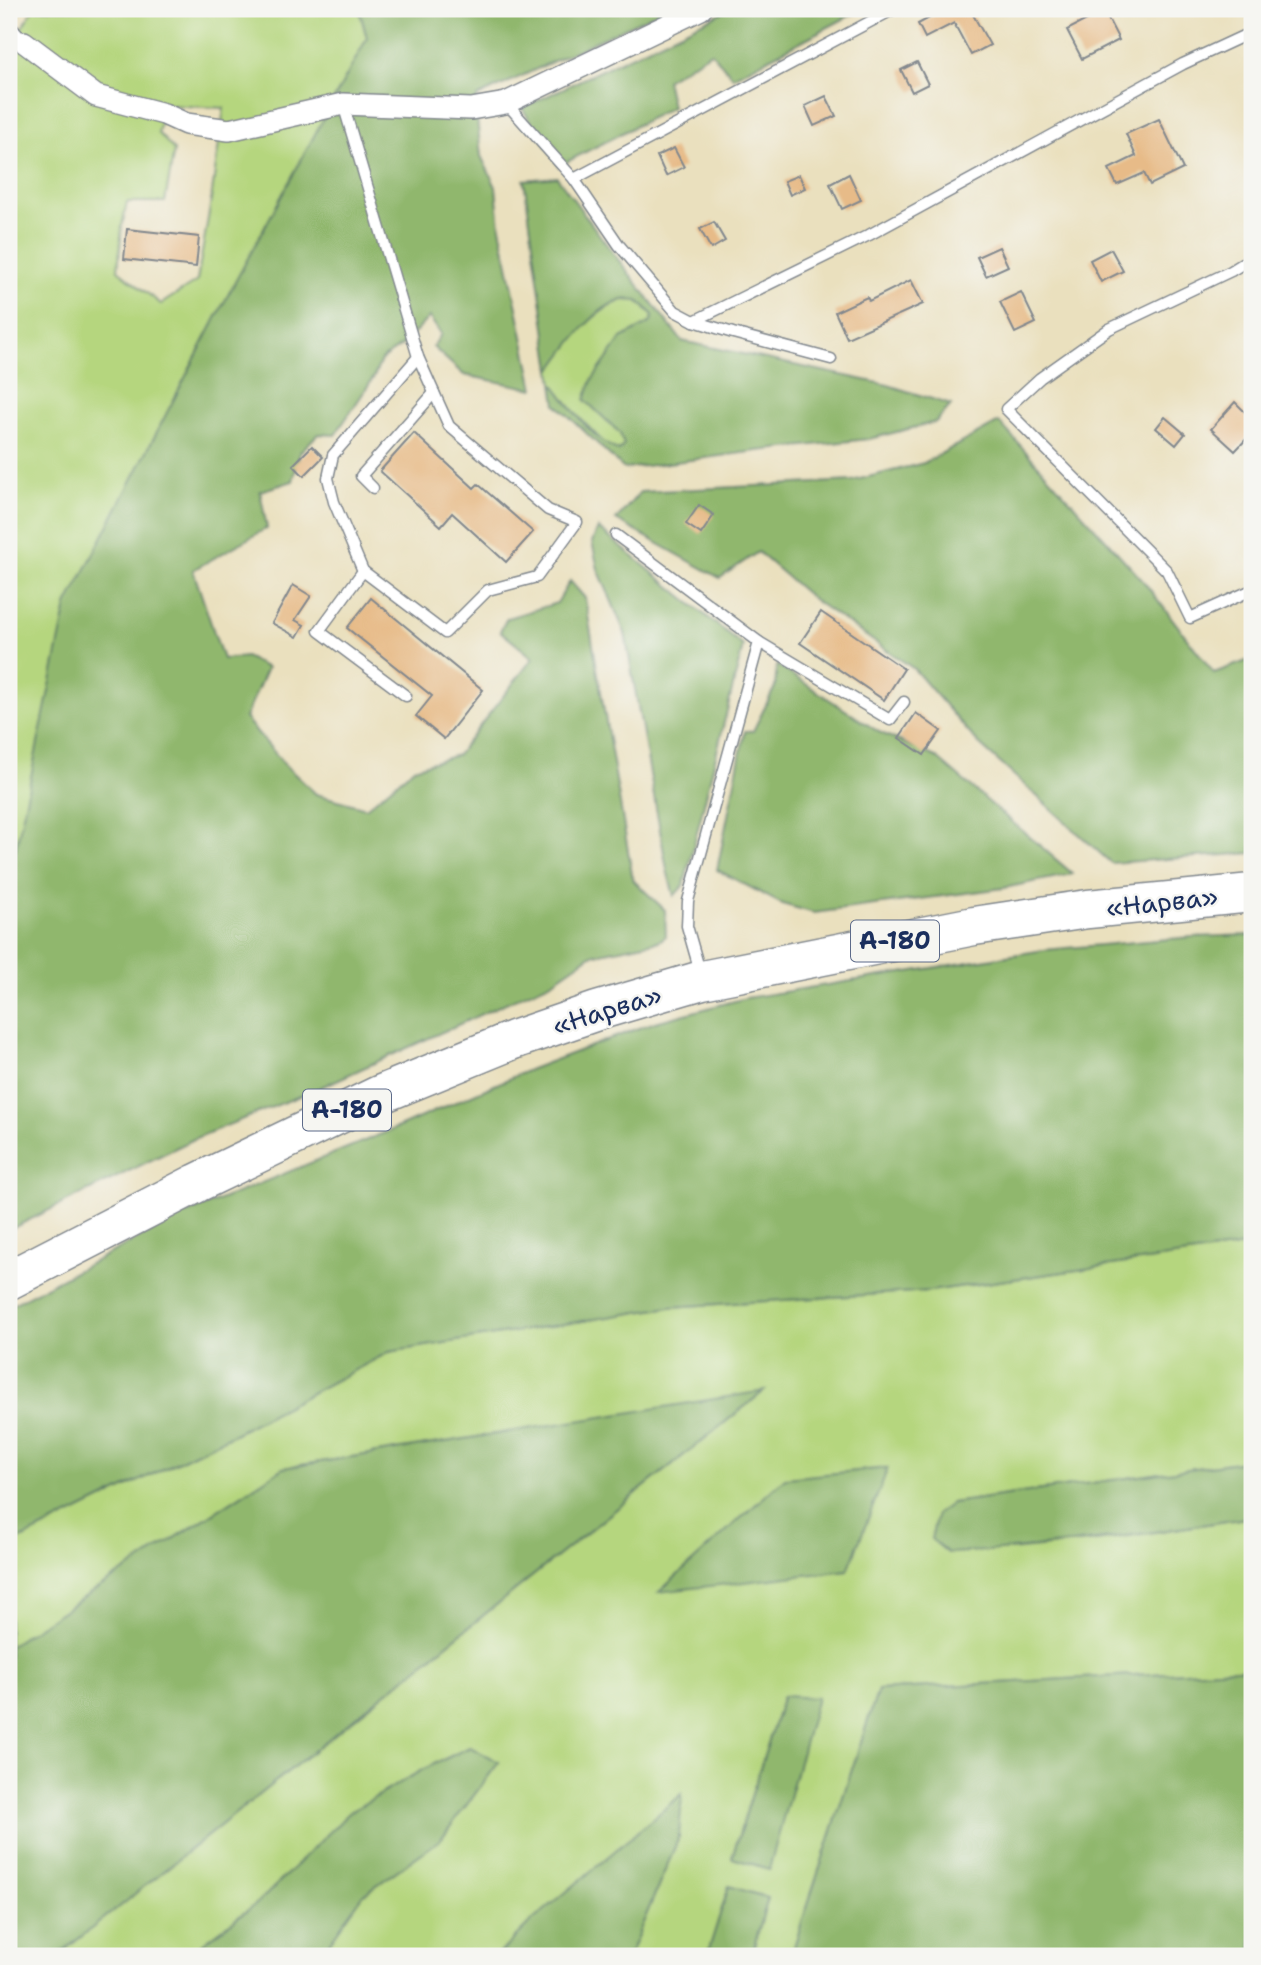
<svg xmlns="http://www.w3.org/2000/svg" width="1261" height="1965" viewBox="0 0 1261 1965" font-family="'Shantell Sans',sans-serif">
  <rect width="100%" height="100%" fill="#f6f6f2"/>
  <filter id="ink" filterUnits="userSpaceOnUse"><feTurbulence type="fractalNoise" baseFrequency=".0143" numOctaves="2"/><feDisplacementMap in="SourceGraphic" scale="14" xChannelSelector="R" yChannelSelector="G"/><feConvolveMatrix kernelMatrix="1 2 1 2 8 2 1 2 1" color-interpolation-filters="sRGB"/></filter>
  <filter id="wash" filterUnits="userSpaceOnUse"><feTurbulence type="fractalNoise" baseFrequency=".00686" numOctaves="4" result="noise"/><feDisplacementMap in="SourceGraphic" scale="28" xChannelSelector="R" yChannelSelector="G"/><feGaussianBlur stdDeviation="1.57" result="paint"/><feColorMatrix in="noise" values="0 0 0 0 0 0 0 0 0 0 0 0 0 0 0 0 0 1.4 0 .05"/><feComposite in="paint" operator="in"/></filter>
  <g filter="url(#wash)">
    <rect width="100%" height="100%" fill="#eae0be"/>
    <g fill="#b5d67e" stroke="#68826e" stroke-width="2" fill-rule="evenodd">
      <path d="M 34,9 L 359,9 L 367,38 L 13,863 L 9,864 L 9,44 L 11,44 ZM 166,105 L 224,108 L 210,207 L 197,281 L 161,304 L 118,270 L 122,226 L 127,202 L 165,202 L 174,150 L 158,133 Z"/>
      <path d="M 623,300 L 637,301 L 653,315 L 652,322 L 622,338 L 585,400 L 620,433 L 624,445 L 619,451 L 605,444 L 576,414 L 553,383 L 551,370 C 574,340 587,314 623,300 Z"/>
      <path d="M 1252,1245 L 1252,1460 L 952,1503 L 1010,1550 L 1090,1542 L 1252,1517 L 1252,1668 L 878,1690 L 791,1956 L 751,1956 L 768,1898 L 729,1886 L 707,1956 L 629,1956 L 679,1837 L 533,1920 L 497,1956 L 320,1956 L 363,1895 L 440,1840 L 499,1762 L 469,1747 L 424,1769 L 350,1812 L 260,1901 L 186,1956 L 57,1956 L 763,1392 L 283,1468 L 9,1646 L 9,1545 L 232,1435 L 389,1352 L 670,1307 L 930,1291 ZM 783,1696 L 770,1869 L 769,1869 L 732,1857 Z"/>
    </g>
    <g fill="#90b76d" stroke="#567366" stroke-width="2">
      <path d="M 359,9 L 665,9 L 477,97 L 477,118 L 481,156 L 496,187 L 500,227 L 534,389 L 464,375 L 433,347 L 441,334 L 429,317 L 404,344 L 381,360 L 374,377 L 335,435 L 318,434 L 300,452 L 293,481 L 260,491 L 267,528 L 193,570 L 223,659 L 246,657 L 267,668 L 245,718 L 285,765 L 316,794 L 366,808 L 414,768 L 457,755 L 533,658 L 500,631 L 507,618 L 557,603 L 570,581 L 585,598 L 633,880 L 665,910 L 666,936 L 659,941 L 591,955 L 552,982 L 317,1089 L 196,1138 L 9,1230 L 9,864 L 13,862 L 67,605 L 228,295 L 367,38 Z"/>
      <path d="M 729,9 L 853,9 L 855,13 L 733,77 L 711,52 L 666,80 L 672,107 L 559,166 L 522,108 Z"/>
      <path d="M 557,177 L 610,249 L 682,341 L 888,385 L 951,405 L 936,422 L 869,439 L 757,451 L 624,469 L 556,404 L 553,383 C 571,407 590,438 619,451 L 624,445 L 620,433 L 585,400 L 592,380 L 622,338 L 651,322 L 653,315 C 649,311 642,303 637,301 C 604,289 568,348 551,370 L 524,180 Z"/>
      <path d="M 999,422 L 1144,582 L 1214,673 L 1252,659 L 1252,853 L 1111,863 L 978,743 L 914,669 L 814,600 L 758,552 L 720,578 L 616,520 L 640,492 L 852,481 L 924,463 Z"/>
      <path d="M 598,528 L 743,646 L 684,885 L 674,896 L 667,870 L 625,633 L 598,569 L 592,542 Z"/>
      <path d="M 777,665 L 879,732 L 936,757 L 1073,874 L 1004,888 L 814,913 L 782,904 L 717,870 L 745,731 L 753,731 L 775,687 Z"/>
      <path d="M 1252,935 L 1252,1245 L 930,1291 L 670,1307 L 389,1352 L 232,1435 L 9,1545 L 9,1306 L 183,1215 L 401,1126 L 531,1069 L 655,1022 L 746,998 L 1044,950 L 1192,937 Z"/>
      <path d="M 764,1391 L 57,1956 L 9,1956 L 9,1646 L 283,1468 Z"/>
      <path d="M 1252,1460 L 1252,1517 C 1151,1533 1050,1549 948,1553 L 931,1539 L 937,1514 L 952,1503 Z"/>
      <path d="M 888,1468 L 848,1570 L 659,1592 L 785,1478 Z"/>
      <path d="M 1252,1668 L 1252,1956 L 791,1956 L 878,1690 Z"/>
      <path d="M 783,1696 L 817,1698 L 769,1869 L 732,1858 Z"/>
      <path d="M 470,1747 L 499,1762 L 440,1840 L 363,1895 L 320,1956 L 186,1956 L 260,1901 L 350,1812 L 424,1769 Z"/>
      <path d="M 682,1794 L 679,1837 L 629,1956 L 497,1956 L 533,1920 Z"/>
      <path d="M 729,1886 L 768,1898 L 751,1956 L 707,1956 Z"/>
    </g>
    <g id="blocks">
      <g fill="#e7bb88">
        <path d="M 946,9 L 981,9 L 972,13 L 990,45 L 971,55 L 954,23 L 925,38 L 918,24 Z"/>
        <path d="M 1104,11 L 1119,40 L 1082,59 L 1067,30 Z"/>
        <path d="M 917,62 L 928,84 L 912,92 L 901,70 Z"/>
        <path d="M 826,96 L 836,116 L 814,126 L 805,106 Z"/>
        <path d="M 1159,119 L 1183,169 L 1150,185 L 1144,173 L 1117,185 L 1109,169 L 1136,156 L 1126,134 Z"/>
        <path d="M 674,148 L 684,167 L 666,176 L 657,156 Z"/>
        <path d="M 849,174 L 861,200 L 842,209 L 830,184 Z"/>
        <path d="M 799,175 L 805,188 L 790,195 L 784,181 Z"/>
        <path d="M 714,222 L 725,241 L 711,249 L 700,229 Z"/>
        <path d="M 127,229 L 199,237 L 196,267 L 124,259 Z"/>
        <path d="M 999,247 L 1008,266 L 986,276 L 977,257 Z"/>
        <path d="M 1111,249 L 1123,271 L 1101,282 L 1090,260 Z"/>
        <path d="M 911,280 L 923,304 L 847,338 L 835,312 L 867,297 L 869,301 Z"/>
        <path d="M 1021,292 L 1036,323 L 1015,333 L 1000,302 Z"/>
        <path d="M 1235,402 L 1252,419 L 1252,433 L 1235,451 L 1211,429 Z"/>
        <path d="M 1165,417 L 1185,434 L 1176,445 L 1156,428 Z"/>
        <path d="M 414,433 L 474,488 L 478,484 L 533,532 L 506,562 L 452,513 L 441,526 L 380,471 Z"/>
        <path d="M 312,446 L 323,457 L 304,476 L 293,465 Z"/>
        <path d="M 699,505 L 714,515 L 701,534 L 686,524 Z"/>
        <path d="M 293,585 L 311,596 L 295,620 L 304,625 L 297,637 L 272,623 Z"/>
        <path d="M 371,598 L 483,690 L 444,739 L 416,716 L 432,696 L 347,628 Z"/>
        <path d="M 821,612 L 904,669 L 884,700 L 800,643 Z"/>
        <path d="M 916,713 L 941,731 L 924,755 L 899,738 Z"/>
      </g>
    </g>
  </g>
  <g filter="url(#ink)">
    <use href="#blocks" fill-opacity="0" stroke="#82888e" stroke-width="2"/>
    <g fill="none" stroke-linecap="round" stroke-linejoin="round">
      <defs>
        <g id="lane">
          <path d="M 12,28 L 24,42"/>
          <path d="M 506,103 L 574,179 L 619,245 L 675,311 L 694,321 L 733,333 L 831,359"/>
          <path d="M 343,104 L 418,357 L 449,426 L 548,510 L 577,522 L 537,577 L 488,590 L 445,633 L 363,571"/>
          <path d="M 574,179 L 894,9"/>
          <path d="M 1252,258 L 1231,271 L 1109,329 L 1040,378 L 1006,409 L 1167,571 L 1190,618 L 1252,590"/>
          <path d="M 694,321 L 869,235 L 1183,64 L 1252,32"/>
          <path d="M 373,488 L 361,476 L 434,393"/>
          <path d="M 616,535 L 759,642 L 890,720 L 904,702"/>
          <path d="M 363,571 L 334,502 L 328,478 L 333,455 L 418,357"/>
          <path d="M 363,571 L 319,631 L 406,696"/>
          <path d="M 701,975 L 687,926 L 688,901 L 759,642"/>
        </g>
        <path id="street" d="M 24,42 L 96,96 L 164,114 L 186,124 L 229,130 L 343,104 L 471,109 L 506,103 L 701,9"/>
        <path id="highway" d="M 9,1280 L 197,1183 L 379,1095 L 513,1040 L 597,1011 L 702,980 L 974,926 L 1088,909 L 1252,893"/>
      </defs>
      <use href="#lane" stroke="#82888e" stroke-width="13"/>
      <use href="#street" stroke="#82888e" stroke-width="24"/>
      <use href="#highway" stroke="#82888e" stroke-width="41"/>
      <use href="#lane" stroke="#fff" stroke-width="10"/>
      <use href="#street" stroke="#fff" stroke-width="21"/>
      <use href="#highway" stroke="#fff" stroke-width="38"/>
    </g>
  </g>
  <g text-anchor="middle" stroke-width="5" stroke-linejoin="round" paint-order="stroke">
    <g fill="#f6f6f2" stroke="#5d6b8a" stroke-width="2">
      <rect x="851" y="920.5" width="88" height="41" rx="5"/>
      <rect x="303" y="1089.5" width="88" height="41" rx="5"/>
    </g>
    <g font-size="24" font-weight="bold" fill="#1b2f5e">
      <text x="895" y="949">А-180</text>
      <text x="347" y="1118">А-180</text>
    </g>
    <g font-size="26" fill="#1b2f5e" stroke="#f6f6f2">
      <text transform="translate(1162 902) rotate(-6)" y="9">«Нарва»</text>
      <text transform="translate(607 1010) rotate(-17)" y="9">«Нарва»</text>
    </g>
  </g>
  <rect width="1261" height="1965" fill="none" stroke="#f6f6f2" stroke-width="35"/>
</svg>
